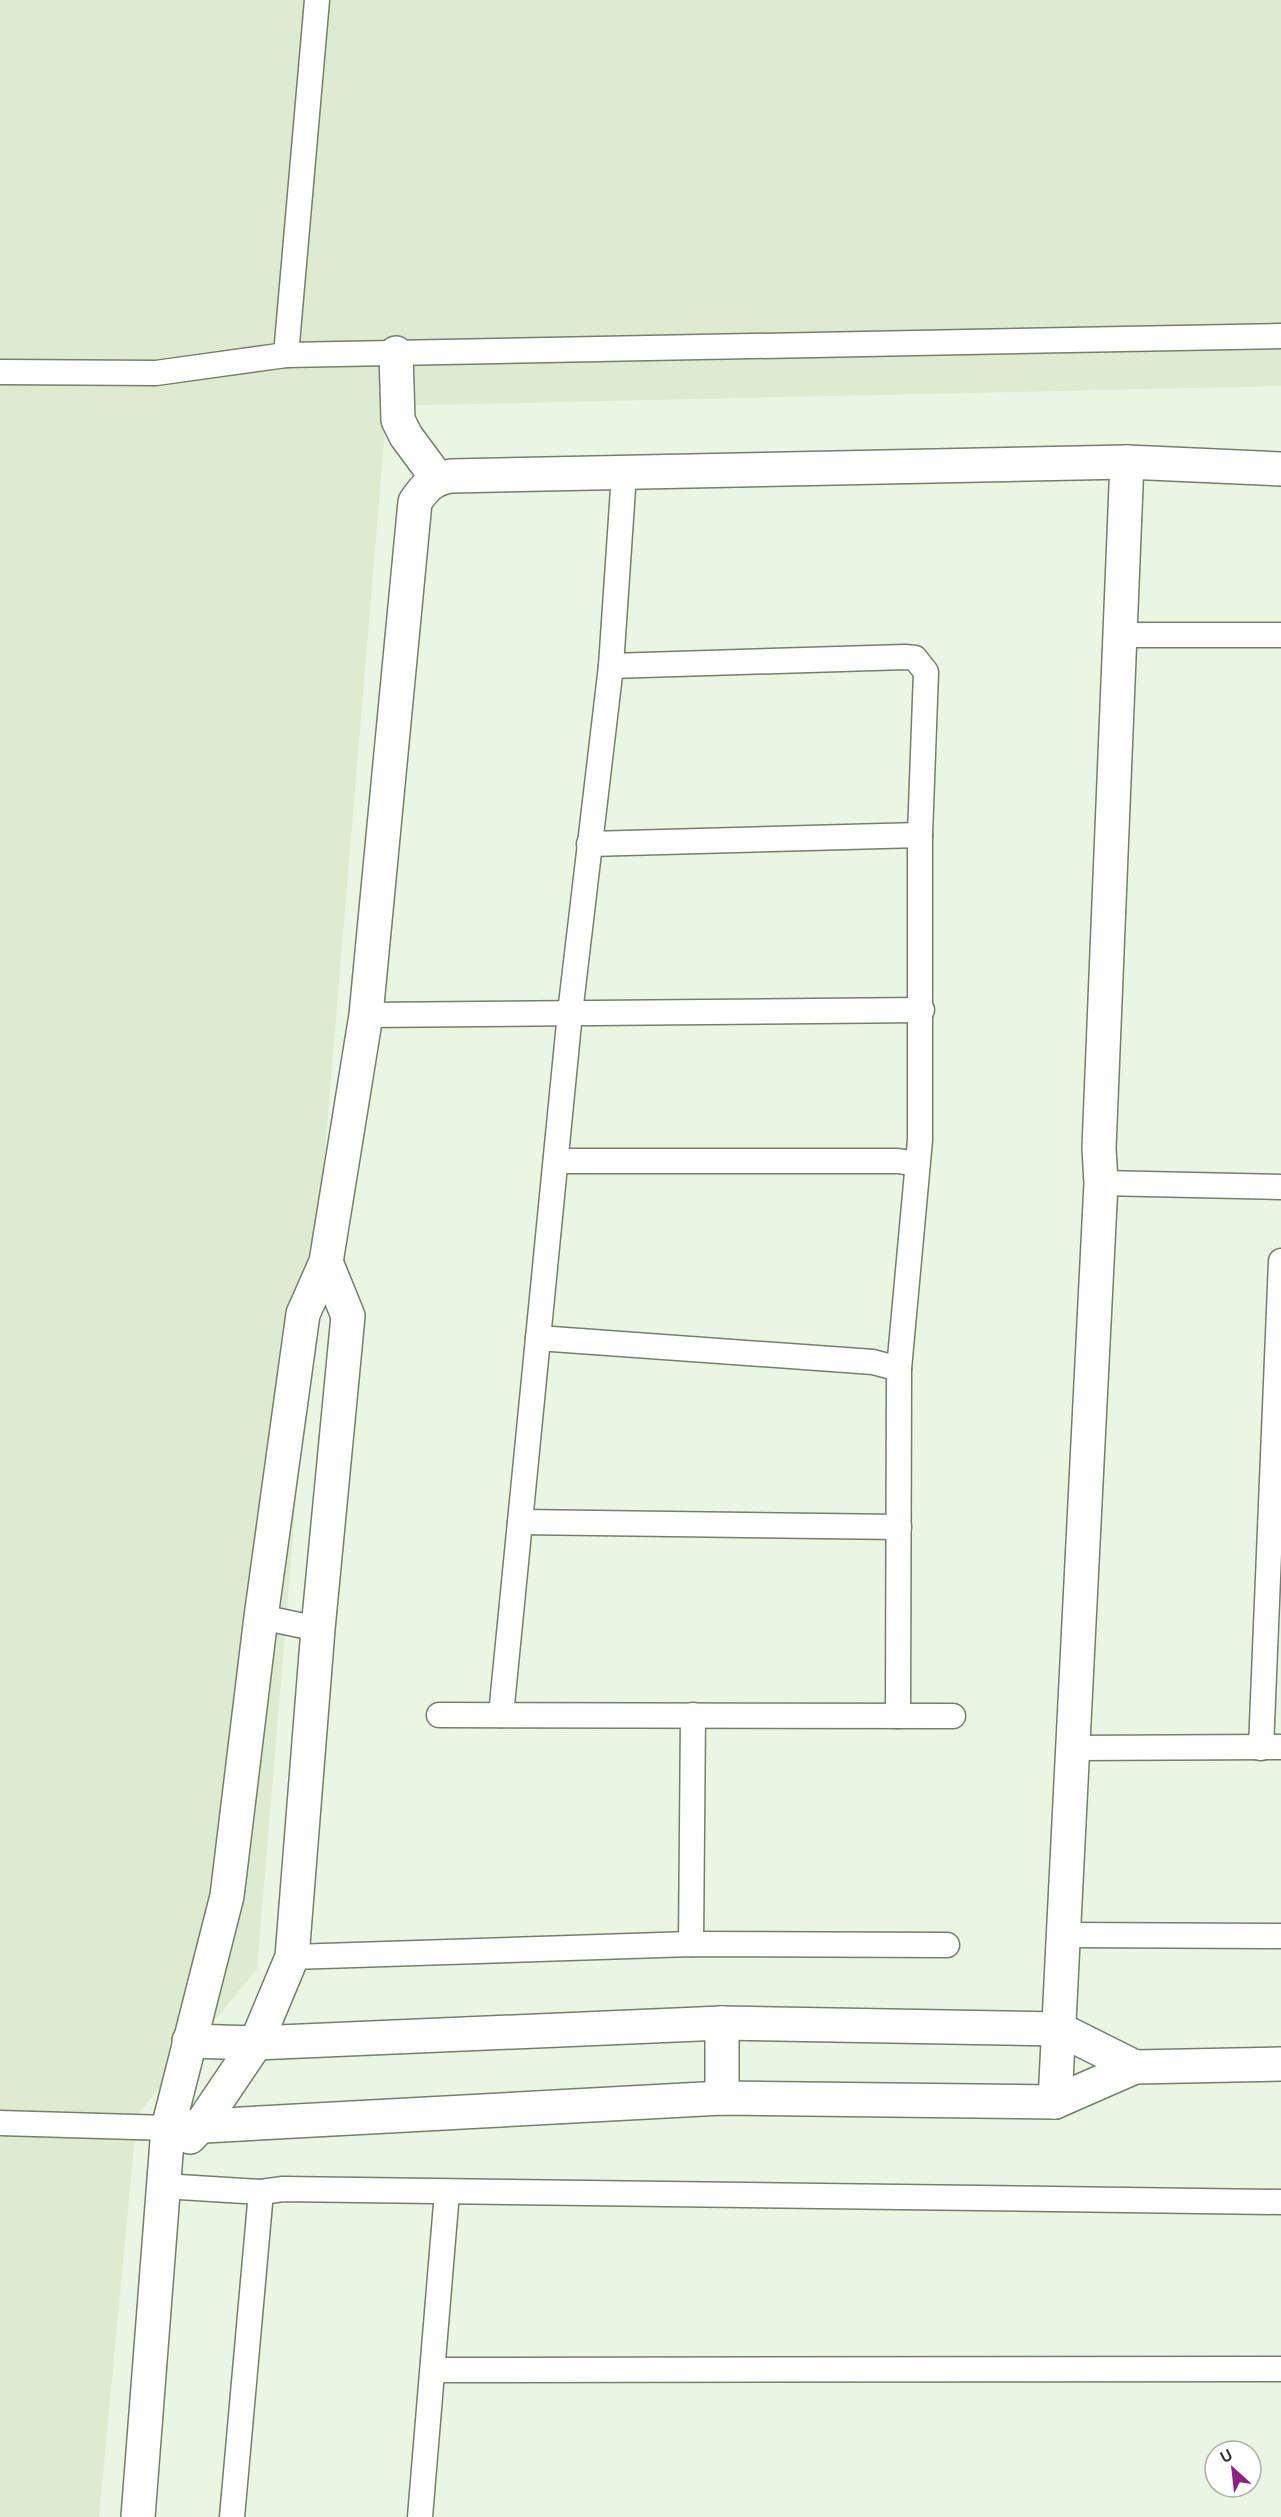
<svg xmlns="http://www.w3.org/2000/svg" width="1281" height="2517" viewBox="0 0 1281 2517" font-family="Overpass,sans-serif">
  <rect width="100%" height="100%" fill="#eaf6e2"/>
  <path fill="#ddecd1" d="M 0,0 L 1281,0 L 1281,386 L 387,406 L 257,1969 L 137,2115 L 99,2517 L 0,2517 Z"/>
  <g fill="none" stroke-linecap="round" stroke-linejoin="round">
    <defs>
      <g id="lane">
        <path d="M 286,355 L 317,0"/>
        <path d="M 0,372 L 156,373 L 286,355 L 1281,336"/>
        <path d="M 1121,635 L 1281,635"/>
        <path d="M 611,666 L 905,657 L 915,658 L 926,672 L 920,835 L 920,1140 L 899,1369"/>
        <path d="M 589,844 L 920,835"/>
        <path d="M 366,1015 L 922,1010"/>
        <path d="M 556,1161 L 898,1161 L 917,1164"/>
        <path d="M 1101,1183 L 1281,1187"/>
        <path d="M 538,1338 L 873,1362 L 899,1369 L 898,1716"/>
        <path d="M 520,1522 L 899,1527"/>
        <path d="M 261,1617 L 318,1629"/>
        <path d="M 439,1715 L 953,1716"/>
        <path d="M 501,1715 L 570,1013 L 611,666 L 624,474"/>
        <path d="M 1073,1748 L 1281,1747"/>
        <path d="M 1261,1748 L 1281,1261"/>
        <path d="M 1064,1935 L 1281,1936"/>
        <path d="M 691,1944 L 693,1715"/>
        <path d="M 292,1957 L 691,1944 L 947,1945"/>
        <path d="M 0,2123 L 168,2128"/>
        <path d="M 163,2186 L 261,2192"/>
        <path d="M 433,2370 L 1281,2369"/>
        <path d="M 232,2517 L 261,2192 L 283,2189 L 1281,2202"/>
        <path d="M 420,2517 L 447,2192"/>
      </g>
      <g id="street">
        <path d="M 396,353 L 398,420 L 406,436 L 437,478"/>
        <path d="M 722,2023 L 722,2098"/>
        <path d="M 189,2041 L 256,2043 L 722,2023 L 1059,2029 L 1135,2067"/>
        <path d="M 1055,2102 L 1101,1183 L 1099,1148 L 1127,462"/>
        <path d="M 168,2128 L 722,2098 L 1055,2102 L 1135,2067 L 1281,2064"/>
        <path d="M 190,2137 L 200,2126 L 256,2043 L 292,1957 L 318,1629 L 348,1316 L 326,1262"/>
        <path d="M 138,2517 L 168,2128 L 227,1896 L 261,1617 L 303,1314 L 326,1262 L 366,1015 L 415,502 C 425,487 432,479 451,476 L 1127,462 L 1281,469"/>
      </g>
    </defs>
    <use href="#lane" stroke="#747f6c" stroke-width="27"/>
    <use href="#street" stroke="#747f6c" stroke-width="36"/>
    <use href="#lane" stroke="#fff" stroke-width="24"/>
    <use href="#street" stroke="#fff" stroke-width="33"/>
  </g>
  <g transform="translate(1233 2469) rotate(333)"><circle r="28" fill="#ffffff" stroke="#acadab" stroke-width="1.5"/>
  <path d="M0-4.5L10 22L0 15L-10 22Z" fill="#8e2083"/>
  <text y="-9" font-size="16" font-weight="bold" text-anchor="middle" fill="#2f332c">U</text>
  </g>
</svg>
